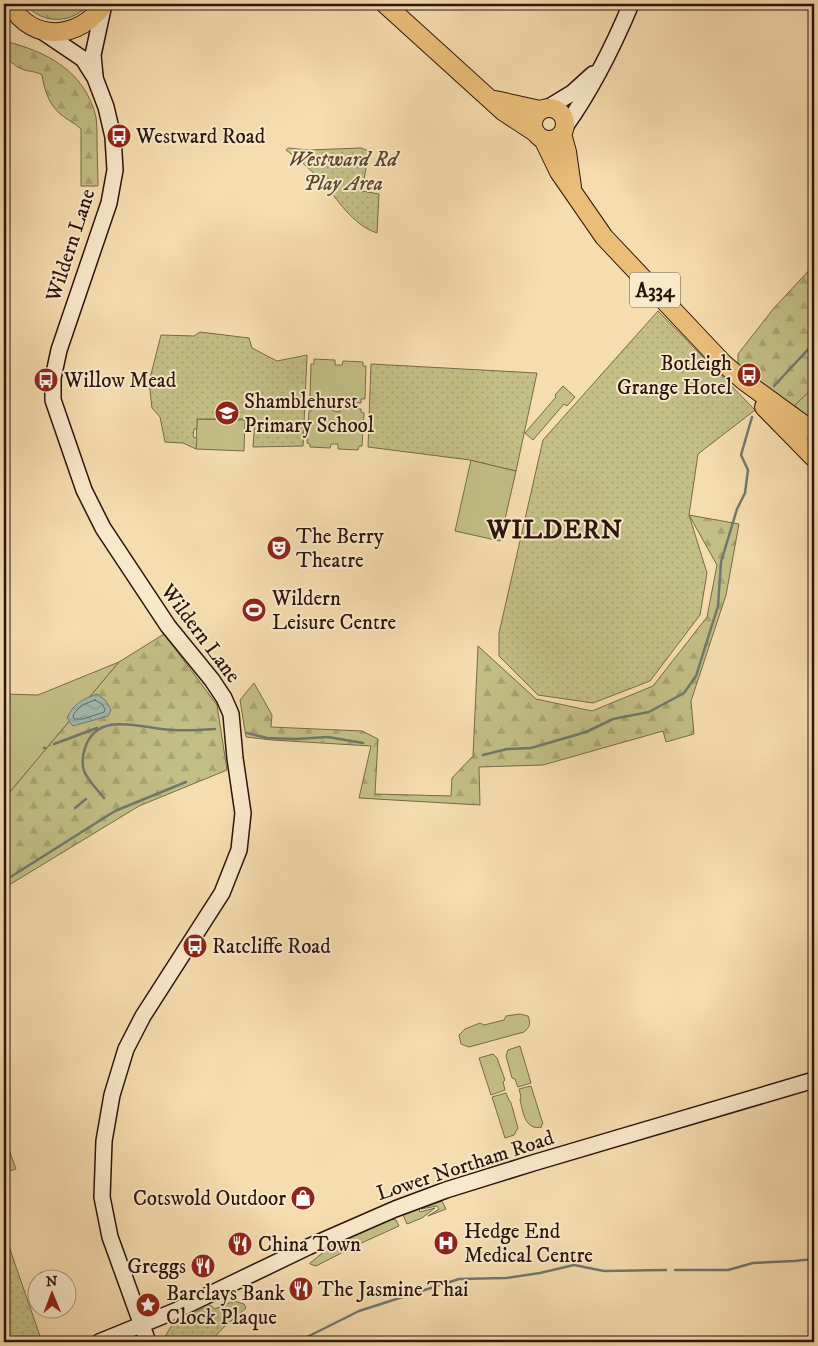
<svg xmlns="http://www.w3.org/2000/svg" width="818" height="1346" viewBox="0 0 818 1346" font-family="'IM FELL DW Pica',serif">
  <defs>
    <pattern id="forest-firs" width="22" height="20" patternUnits="userSpaceOnUse" patternTransform="scale(1.25)"><rect width="22" height="20" fill="#c3bf86"/><path d="M5 1l3.5 6h-7zM16 11l3.5 6h-7z" fill="#a8a372"/></pattern>
    <pattern id="park-dots" width="8" height="8" patternUnits="userSpaceOnUse" patternTransform="scale(1.25)"><rect width="8" height="8" fill="#c3bf86"/><path d="M2 2h.1M6 6h.1" fill="none" stroke="#a8a372" stroke-width="1.8" stroke-linecap="round"/></pattern>
    <pattern id="water-waves" width="16" height="10" patternUnits="userSpaceOnUse" patternTransform="scale(1.25)"><rect width="16" height="10" fill="#9ebbb1"/><path d="M0 5q4-4 8 0t8 0" fill="none" stroke="#88a097"/></pattern>
  </defs>
  <rect width="100%" height="100%" fill="#f6ddaf"/>
  <filter id="stains"><feTurbulence type="fractalNoise" baseFrequency=".004" numOctaves="4"/><feColorMatrix values="0 0 0 0 .2 0 0 0 0 .09 0 0 0 0 .02 0 0 0 .5 -.17"/></filter>
  <radialGradient id="worn" r=".72"><stop offset=".6" stop-color="#630" stop-opacity="0"/><stop offset="1" stop-color="#630" stop-opacity=".3"/></radialGradient>
  <g fill="#c3bf86" stroke="#776a49">
    <path d="M 314,359 L 335,360 L 335,365 L 342,365 L 343,361 L 363,362 L 363,366 L 366,366 L 365,399 L 361,399 L 361,403 L 340,402 L 340,398 L 333,397 L 333,401 L 312,400 L 312,397 L 310,396 L 311,364 L 314,364 Z"/>
    <path d="M 563,386 L 575,397 L 567,406 L 564,404 L 533,440 L 525,433 L 556,397 L 555,395 Z"/>
    <path d="M 814,387 L 814,422 L 794,405 Z"/>
    <path d="M 312,406 L 332,407 L 333,411 L 340,412 L 340,408 L 361,409 L 361,412 L 364,413 L 362,446 L 359,446 L 358,450 L 338,449 L 338,444 L 331,444 L 330,448 L 310,447 L 310,444 L 307,443 L 309,411 L 311,411 Z"/>
    <path d="M 197,419 L 245,420 L 244,451 L 196,449 Z"/>
    <path d="M 471,460 L 516,471 L 500,541 L 455,531 Z"/>
    <path d="M 119,662 L 4,799 L 4,694 L 38,695 Z"/>
    <path d="M 520,1014 L 528,1016 C 531,1023 530,1027 524,1032 L 469,1047 L 461,1044 L 459,1035 L 465,1029 L 480,1023 L 484,1025 L 504,1020 L 506,1016 Z"/>
    <path d="M 520,1046 L 531,1083 L 518,1087 L 515,1079 L 512,1078 L 506,1056 L 508,1050 Z"/>
    <path d="M 493,1054 L 497,1058 L 505,1080 L 503,1082 L 505,1090 L 491,1095 L 479,1058 Z"/>
    <path d="M 531,1086 L 543,1124 L 541,1125 L 542,1127 C 525,1131 523,1112 520,1100 L 521,1097 L 519,1089 Z"/>
    <path d="M 506,1093 L 509,1100 L 511,1103 L 518,1128 L 514,1135 L 505,1138 L 492,1097 Z"/>
    <path d="M 442,1201 L 446,1209 L 428,1216 L 439,1209 L 437,1206 L 421,1209 Z"/>
    <path d="M 435,1208 L 422,1218 L 407,1224 L 403,1215 L 419,1209 L 420,1212 Z"/>
    <path d="M 392,1219 L 396,1220 L 399,1226 L 357,1245 L 316,1266 L 310,1264 L 310,1263 L 330,1247 Z"/>
  </g>
  <g fill="url(#forest-firs)" stroke="#776a49">
    <path d="M 25,4 L 89,4 C 72,24 43,25 25,4 Z"/>
    <path d="M 4,41 C 46,51 85,71 96,117 C 97,124 97,133 97,140 C 97,156 98,171 98,186 L 81,186 L 81,129 C 74,122 65,119 58,112 C 48,102 44,88 42,75 C 36,71 29,72 22,69 C 13,66 16,62 4,61 Z"/>
    <path d="M 814,265 L 814,387 L 794,406 L 738,368 L 738,354 L 774,308 Z"/>
    <path d="M 689,515 L 739,524 L 726,595 L 691,701 L 694,734 L 666,742 L 663,731 L 543,765 L 479,767 L 480,805 L 359,798 L 371,746 L 272,740 L 246,737 L 240,700 L 254,683 L 272,715 L 271,727 L 362,731 L 378,739 L 375,794 L 451,796 L 452,778 L 473,756 L 478,646 L 536,699 L 592,711 L 653,686 L 707,617 L 717,565 Z"/>
    <path d="M 164,634 L 217,705 L 227,770 L 139,806 L 4,888 L 4,799 L 119,662 Z"/>
    <path d="M 4,1136 L 16,1169 L 4,1173 Z"/>
  </g>
  <g fill="url(#park-dots)" stroke="#776a49">
    <path d="M 288,148 L 309,150 L 361,148 L 369,151 L 362,191 L 379,194 L 377,233 C 351,224 339,200 321,181 C 311,169 299,160 286,150 Z"/>
    <path d="M 658,311 L 755,410 L 698,454 L 689,515 L 707,573 L 700,615 L 650,681 L 593,703 L 538,695 L 499,656 L 499,633 L 543,440 Z"/>
    <path d="M 200,332 L 249,338 L 252,348 L 277,361 L 307,355 L 303,446 L 253,447 L 255,419 L 197,419 L 197,429 L 194,429 L 193,437 L 197,438 L 196,449 L 183,443 L 165,442 L 160,417 L 152,408 L 149,382 L 161,335 L 194,336 Z"/>
    <path d="M 371,364 L 537,373 L 516,471 L 470,460 L 368,447 Z"/>
    <path d="M 4,1232 L 42,1342 L 4,1342 Z"/>
    <path d="M 234,1301 L 244,1304 L 246,1308 L 224,1327 L 210,1342 L 162,1342 L 173,1323 L 210,1305 L 215,1309 Z"/>
  </g>
  <path fill="url(#water-waves)" stroke="#70786f" d="M 97,694 L 106,701 L 111,710 L 108,716 L 73,726 L 67,718 C 73,704 83,699 97,694 Z"/>
  <g fill="none" stroke-linecap="round" stroke-linejoin="round">
    <path stroke="#64685e" stroke-width="1" d="M 95,700 L 102,704 L 105,709 L 104,712 L 83,719 L 74,719 L 73,716 C 77,707 86,703 95,700 Z"/>
    <g stroke="#70786f" stroke-width="2.5">
      <path d="M 774,386 L 814,343"/>
      <path d="M 247,733 L 267,738 L 296,739 L 328,737 L 363,743"/>
      <path d="M 54,744 L 97,728"/>
      <path d="M 44,748 L 45,748"/>
      <path d="M 483,755 L 507,749 L 531,748 L 586,732 L 613,719 L 649,712 L 684,693 L 696,676 L 718,606 L 721,562 L 737,509 L 745,493 L 748,470 L 741,455 L 752,417"/>
      <path d="M 104,798 C 90,780 77,773 85,748 C 98,709 143,729 173,730 C 187,731 201,730 215,729"/>
      <path d="M 75,808 L 86,799"/>
      <path d="M 4,881 L 115,811 L 186,782"/>
      <path d="M 675,1270 L 728,1270 L 753,1263 L 794,1261 L 814,1259"/>
      <path d="M 297,1342 L 359,1311 L 459,1279 L 506,1278 L 540,1273 L 574,1265 L 604,1271 L 666,1270"/>
    </g>
    <defs>
      <g id="secondary">
        <path d="M 40,30 L 83,59 L 95,78 L 106,107 L 110,124 L 113,137 L 115,170 L 109,203 L 59,350 L 53,378 L 53,400 L 84,490 L 103,528 L 168,626 L 212,680 L 224,698 L 231,714 L 235,758 L 243,813 L 239,850 L 222,893 L 143,1016 L 126,1049 L 112,1095 L 104,1141 L 102,1197 L 110,1237 L 148,1342"/>
        <path d="M 95,76 L 93,55 L 104,4"/>
        <path d="M 549,107 L 572,93 L 593,74"/>
        <path d="M 565,127 C 592,89 613,47 631,4"/>
        <path d="M 99,1342 L 175,1311 L 308,1247 L 395,1209 L 446,1190 L 533,1163 L 814,1080"/>
      </g>
      <g id="primary">
        <path d="M 10,4 C 33,44 80,39 104,4"/>
        <path d="M 385,4 L 504,112 L 536,133"/>
        <path d="M 495,100 L 540,110"/>
        <circle cx="549" cy="124" r="16"/>
        <path d="M 562,134 L 567,152 L 572,187"/>
        <path d="M 543,139 L 559,172 L 604,237 L 723,363 L 744,381 L 814,432"/>
        <path d="M 764,407 L 814,458"/>
      </g>
    </defs>
    <use href="#secondary" stroke="#2b140c" stroke-width="18"/>
    <use href="#primary" stroke="#2b140c" stroke-width="20"/>
    <use href="#secondary" stroke="#f9e9cb" stroke-width="15"/>
    <use href="#primary" stroke="#ebbe78" stroke-width="18"/>
  </g>
  <defs>
    <symbol id="bus-disc" viewBox="-11 -11 22 22"><circle r="9.5" fill="#8f2418" stroke="#f9e9cb"/><path d="M-5-6H5V4H4V6H2V4H-2V6H-4V4H-5ZM-3.5-4V0h7V-4ZM-3.5 1.2v1.5H-2V1.2ZM2 1.2v1.5H3.5V1.2Z" fill="#fff"/></symbol>
    <symbol id="school-disc" viewBox="-11 -11 22 22"><circle r="9.5" fill="#8f2418" stroke="#f9e9cb"/><path d="M0-5L7-2L0 1L-7-2ZM-4 1L0 2.5L4 1V4Q0 6-4 4Z" fill="#fff"/></symbol>
    <symbol id="theatre-disc" viewBox="-11 -11 22 22"><circle r="9.5" fill="#8f2418" stroke="#f9e9cb"/><path d="M-5-5.5Q0-4 5-5.5V0Q5 5 0 6Q-5 5-5 0ZM-3.3-2.5H-1v1.5H-3.3ZM1-2.5H3.3v1.5H1ZM-2.8 1Q0 5.5 2.8 1Z" fill="#fff"/></symbol>
    <symbol id="stadium-disc" viewBox="-11 -11 22 22"><circle r="9.5" fill="#8f2418" stroke="#f9e9cb"/><path d="M0-5a6.5 5 0 1 0 0 10a6.5 5 0 1 0 0-10ZM-3.5-1.8h7v3.6h-7Z" fill="#fff"/></symbol>
    <symbol id="shop-disc" viewBox="-11 -11 22 22"><circle r="9.5" fill="#8f2418" stroke="#f9e9cb"/><path d="M-5-2.5h2.3a2.7 3.5 0 0 1 5.4 0H5L5.5 6h-11ZM-1.5-2.5h3a1.5 2.3 0 0 0-3 0Z" fill="#fff"/></symbol>
    <symbol id="hospital-disc" viewBox="-11 -11 22 22"><circle r="9.5" fill="#8f2418" stroke="#f9e9cb"/><path d="M-5-5h3v3.5h4V-5h3V5h-3V1.5h-4V5h-3Z" fill="#fff"/></symbol>
    <symbol id="restaurant-disc" viewBox="-11 -11 22 22"><circle r="9.5" fill="#8f2418" stroke="#f9e9cb"/><path d="M-5-6h1v4h1v-4h1v4h1v-4h1v5L-1.5 .5V6h-2V.5L-5-1ZM5-6V6H3V1.5H1.5Q1.5-4 5-6Z" fill="#fff"/></symbol>
    <symbol id="sight-disc" viewBox="-11 -11 22 22"><circle r="9.5" fill="#8f2418" stroke="#f9e9cb"/><path d="M0-6L1.8-2.2L6-1.7L2.9 1.2L3.7 5.4L0 3.3L-3.7 5.4L-2.9 1.2L-6-1.7L-1.8-2.2Z" fill="#fff"/></symbol>
  </defs>
  <g fill-rule="evenodd">
    <use href="#bus-disc" x="105" y="122" width="28" height="28"/>
    <use href="#bus-disc" x="735" y="361" width="28" height="28"/>
    <use href="#bus-disc" x="32" y="366" width="28" height="28"/>
    <use href="#school-disc" x="213" y="399" width="28" height="28"/>
    <use href="#theatre-disc" x="265" y="534" width="28" height="28"/>
    <use href="#stadium-disc" x="240" y="596" width="28" height="28"/>
    <use href="#bus-disc" x="181" y="932" width="28" height="28"/>
    <use href="#shop-disc" x="289" y="1184" width="28" height="28"/>
    <use href="#hospital-disc" x="432" y="1229" width="28" height="28"/>
    <use href="#restaurant-disc" x="226" y="1230" width="28" height="28"/>
    <use href="#restaurant-disc" x="189" y="1252" width="28" height="28"/>
    <use href="#restaurant-disc" x="287" y="1275" width="28" height="28"/>
    <use href="#sight-disc" x="134" y="1291" width="28" height="28"/>
  </g>
  <g text-anchor="middle" stroke-width="4" stroke-linejoin="round" paint-order="stroke">
    <rect fill="#f9e9cb" stroke="#695445" stroke-width="1" x="630" y="272.5" width="50" height="35" rx="4"/>
    <g font-size="20" font-weight="bold" fill="#2b140c">
      <text x="655" y="297">A334</text>
    </g>
    <g font-size="21" fill="#2b140c" stroke="#f9e9cb" text-anchor="start">
      <text x="136" y="143">Westward Road</text>
      <text x="732" y="370" text-anchor="end">Botleigh<tspan x="732" dy="24">Grange Hotel</tspan></text>
      <text x="64" y="387">Willow Mead</text>
      <text x="244" y="408">Shamblehurst<tspan x="244" dy="24">Primary School</tspan></text>
      <text x="296" y="543">The Berry<tspan x="296" dy="24">Theatre</tspan></text>
      <text x="272" y="605">Wildern<tspan x="272" dy="24">Leisure Centre</tspan></text>
      <text x="212" y="953">Ratcliffe Road</text>
      <text x="286" y="1205" text-anchor="end">Cotswold Outdoor</text>
      <text x="464" y="1238">Hedge End<tspan x="464" dy="24">Medical Centre</tspan></text>
      <text x="258" y="1251">China Town</text>
      <text x="186" y="1273" text-anchor="end">Greggs</text>
      <text x="318" y="1296">The Jasmine Thai</text>
      <text x="166" y="1300">Barclays Bank<tspan x="166" dy="24">Clock Plaque</tspan></text>
    </g>
    <g font-size="21" font-style="italic" fill="#594731" stroke="#f9e9cb">
      <text x="343" y="166">Westward Rd<tspan x="343" dy="24">Play Area</tspan></text>
    </g>
    <g font-size="21" fill="#2b140c" stroke="#f9e9cb">
      <text transform="translate(70 245) rotate(-72)" y="7">Wildern Lane</text>
      <text transform="translate(201 633) rotate(53)" y="7">Wildern Lane</text>
      <text transform="translate(465 1165) rotate(-18)" y="7">Lower Northam Road</text>
    </g>
    <g font-size="26" font-weight="bold" letter-spacing="1" fill="#2b140c" stroke="#f9e9cb">
      <text x="555" y="538">WILDERN</text>
    </g>
  </g>
  <rect width="818" height="1346" fill="none" stroke="#f6ddaf" stroke-width="20"/>
  <rect x="5" y="5" width="808" height="1336" fill="none" stroke="#2b140c" stroke-width="2.5"/>
  <rect x="10" y="10" width="798" height="1326" fill="none" stroke="#2b140c"/>
  <g transform="translate(52 1294) rotate(359)"><circle r="24" fill="#f9e9cb" stroke="#a7947f"/>
  <path d="M0-4L9 19L0 12L-9 19Z" fill="#8f2418"/>
  <text y="-8" font-size="14" font-weight="bold" text-anchor="middle" fill="#2b140c">N</text>
  </g>
  <rect width="100%" height="100%" filter="url(#stains)"/>
  <rect width="100%" height="100%" fill="url(#worn)"/>
</svg>
